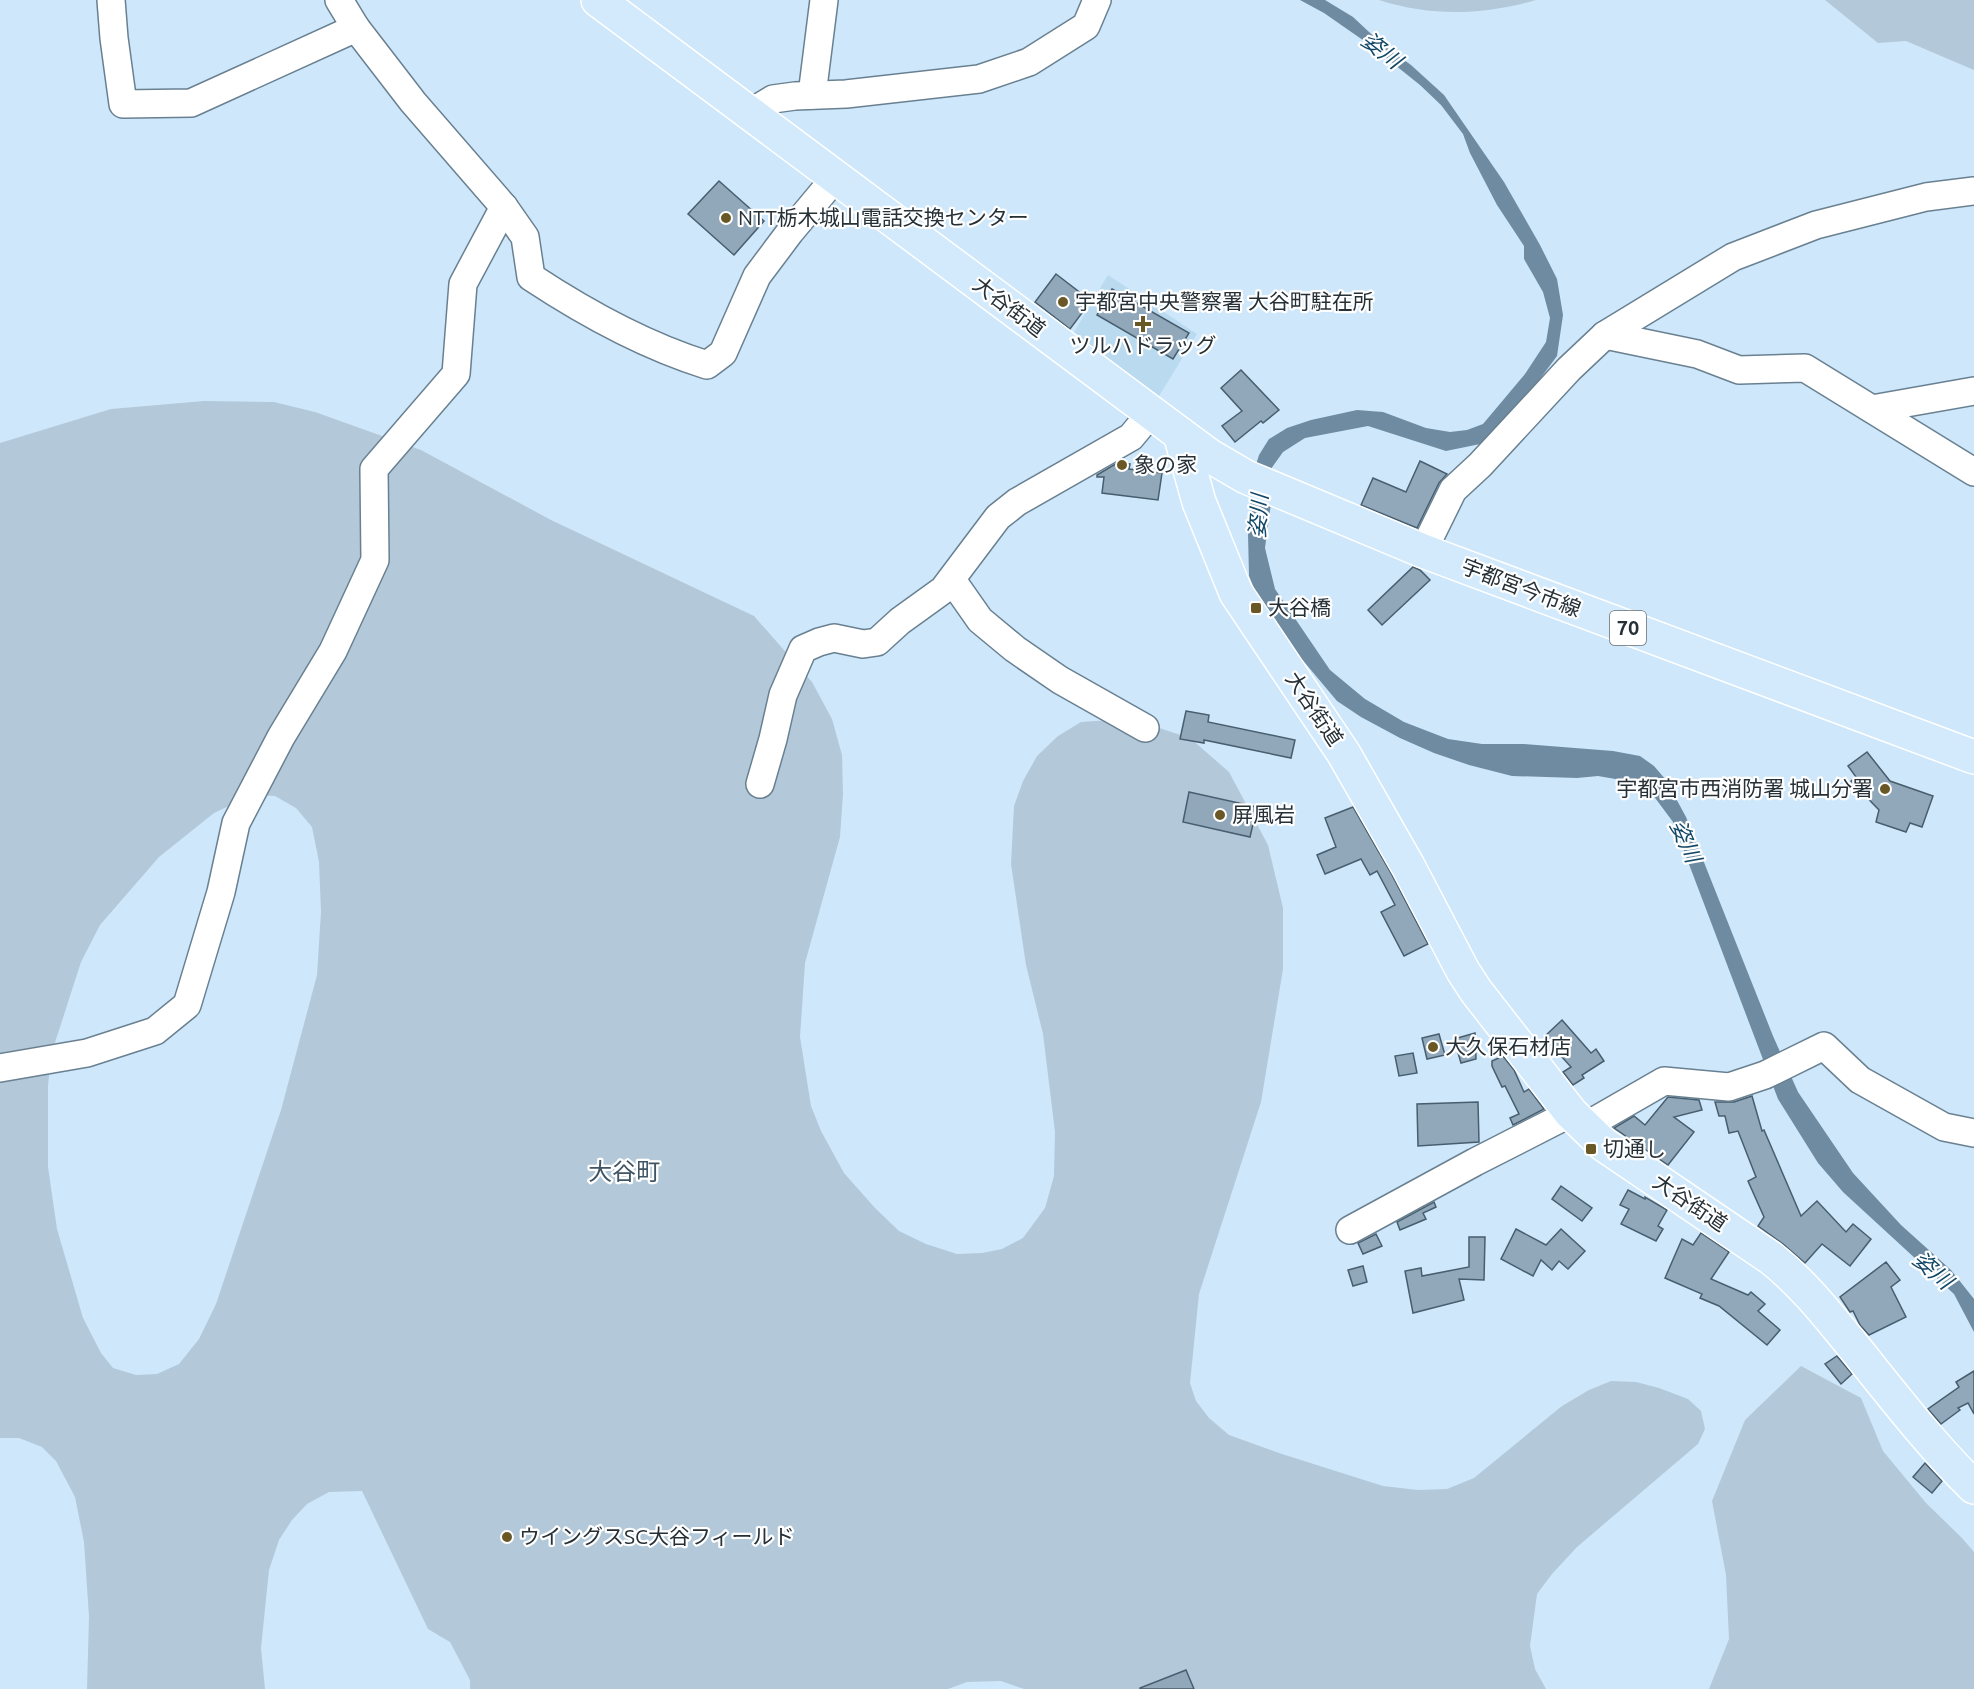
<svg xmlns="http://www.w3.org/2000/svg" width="1974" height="1689" viewBox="0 0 1974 1689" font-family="Ubuntu,'Noto Sans JP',sans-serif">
  <rect width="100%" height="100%" fill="#cee7fa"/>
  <path fill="#badaf0" d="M 1108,275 L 1197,334 L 1156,401 L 1070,339 Z"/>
  <g fill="#b3c9d9" fill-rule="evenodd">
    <path d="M 1379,0 L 1536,0 C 1483,15 1432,17 1379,0 Z"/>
    <path d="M 1825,0 L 1974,0 L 1974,70 L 1906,41 L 1878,43 Z"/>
    <path d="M 204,401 L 274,402 L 315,412 L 421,450 L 551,520 L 754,616 L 812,682 L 832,719 L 842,755 L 843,794 L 840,837 L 805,963 L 800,1037 L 811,1106 L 821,1131 L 844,1173 L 875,1208 L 899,1231 L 926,1244 L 957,1254 L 982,1253 L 1002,1249 L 1023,1238 L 1045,1208 L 1054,1176 L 1055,1132 L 1043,1034 L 1026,965 L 1011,864 L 1014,806 L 1023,781 L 1037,756 L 1058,736 L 1081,722 L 1111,720 L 1159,728 L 1190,738 L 1229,772 L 1268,845 L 1283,908 L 1283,969 L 1261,1102 L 1199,1294 L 1190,1383 L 1196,1401 L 1209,1418 L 1229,1435 L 1282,1454 L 1383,1486 L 1418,1490 L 1447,1489 L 1474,1478 L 1562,1406 L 1589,1390 L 1611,1381 L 1636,1382 L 1659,1388 L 1688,1399 L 1701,1411 L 1705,1429 L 1698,1444 L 1577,1547 L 1552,1574 L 1537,1594 L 1530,1646 L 1535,1669 L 1546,1689 L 1024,1689 L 1001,1681 L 967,1682 L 948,1689 L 470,1689 L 470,1680 L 450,1642 L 428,1629 L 362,1491 L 329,1492 L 307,1504 L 292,1520 L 279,1540 L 269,1570 L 261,1648 L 265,1689 L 87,1689 L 89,1617 L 84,1542 L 75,1497 L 56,1461 L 42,1447 L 19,1438 L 0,1438 L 0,443 L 111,409 ZM 252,795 L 275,796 L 296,808 L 312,827 L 319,862 L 321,912 L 317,975 L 281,1110 L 216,1304 L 199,1339 L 179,1364 L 157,1374 L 136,1375 L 113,1368 L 101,1353 L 83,1318 L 57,1229 L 48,1167 L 48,1086 L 51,1055 L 81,962 L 100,925 L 159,857 L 214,813 Z"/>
    <path d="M 1801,1366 L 1861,1398 L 1883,1451 L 1926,1503 L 1962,1538 L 1974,1552 L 1974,1689 L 1709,1689 L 1729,1639 L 1726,1575 L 1712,1501 L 1745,1420 Z"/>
  </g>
  <g fill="#6e8ba1">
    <path d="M 1300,0 L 1325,0 L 1353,17 L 1383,45 L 1411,65 L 1444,95 L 1504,182 L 1540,245 L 1557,279 L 1563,315 L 1557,356 L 1522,403 L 1485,443 L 1446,451 L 1368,426 L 1305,438 L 1283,452 L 1268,473 L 1255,468 L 1259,455 L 1269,439 L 1287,428 L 1311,420 L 1357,410 L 1383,412 L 1426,428 L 1450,432 L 1467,430 L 1483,424 L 1525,374 L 1546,342 L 1550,318 L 1543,292 L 1524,259 L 1524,246 L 1497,205 L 1470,153 L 1463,134 L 1441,105 L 1420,85 L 1370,45 L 1324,13 Z"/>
    <path d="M 1251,495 L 1271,503 L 1265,548 L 1275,589 L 1330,670 L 1365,699 L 1404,722 L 1448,739 L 1482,744 L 1524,744 L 1613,751 L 1640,756 L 1654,766 L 1666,780 L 1686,817 L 1773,1036 L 1798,1092 L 1853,1173 L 1901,1225 L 1951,1270 L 1974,1299 L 1974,1332 L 1954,1294 L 1843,1192 L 1818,1163 L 1778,1099 L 1673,822 L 1647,787 L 1627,781 L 1598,776 L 1577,778 L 1512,776 L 1469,765 L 1434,753 L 1400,738 L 1361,717 L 1337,701 L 1274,626 L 1257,595 L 1249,576 L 1248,533 Z"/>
  </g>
  <g fill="#90a8ba" stroke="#485e6e" stroke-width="1.5">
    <path d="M 719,181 L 764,221 L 734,255 L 688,214 Z"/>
    <path d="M 1056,274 L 1091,301 L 1070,329 L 1035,302 Z"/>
    <path d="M 1112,289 L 1189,333 L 1173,359 L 1097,315 Z"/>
    <path d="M 1241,370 L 1279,410 L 1263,423 L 1261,421 L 1235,442 L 1222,426 L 1242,411 L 1221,388 Z"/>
    <path d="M 1420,461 L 1447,474 L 1439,483 L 1417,528 L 1361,505 L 1373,478 L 1406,492 Z"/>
    <path d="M 1117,463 L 1130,464 L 1129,469 L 1162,473 L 1158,500 L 1102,493 L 1104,477 L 1097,477 L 1097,475 Z"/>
    <path d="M 1413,567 L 1420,570 L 1430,580 L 1382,625 L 1368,610 Z"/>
    <path d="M 1186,711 L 1209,715 L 1208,722 L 1295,740 L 1291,758 L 1204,740 L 1204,743 L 1180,739 Z"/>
    <path d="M 1867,752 L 1890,781 L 1933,796 L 1922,827 L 1910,823 L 1906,832 L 1876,822 L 1879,810 L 1851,781 L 1856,777 L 1848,766 Z"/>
    <path d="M 1189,792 L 1257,807 L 1250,837 L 1183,822 Z"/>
    <path d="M 1353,807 L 1392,875 L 1428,944 L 1404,956 L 1381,912 L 1395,905 L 1377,871 L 1370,875 L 1361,859 L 1325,874 L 1317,855 L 1336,847 L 1325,818 Z"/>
    <path d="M 1562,1020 L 1591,1053 L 1596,1049 L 1604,1061 L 1582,1075 L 1584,1078 L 1573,1085 L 1563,1072 L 1571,1067 L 1544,1037 Z"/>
    <path d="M 1475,1033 L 1476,1059 L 1461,1063 L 1454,1039 Z"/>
    <path d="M 1439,1034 L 1445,1055 L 1427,1059 L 1422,1038 Z"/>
    <path d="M 1413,1053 L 1417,1073 L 1399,1076 L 1395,1056 Z"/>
    <path d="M 1503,1056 L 1514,1070 L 1524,1092 L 1529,1089 L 1544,1109 L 1513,1125 L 1510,1118 L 1519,1114 L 1505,1086 L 1502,1087 L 1492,1066 L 1492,1061 Z"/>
    <path d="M 1752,1096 L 1762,1131 L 1764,1130 L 1801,1216 L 1817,1201 L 1846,1232 L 1853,1224 L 1871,1239 L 1850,1266 L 1822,1244 L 1805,1263 L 1783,1244 L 1758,1226 L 1764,1217 L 1748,1181 L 1756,1177 L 1738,1131 L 1729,1133 L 1725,1116 L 1719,1116 L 1715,1102 L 1734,1102 Z"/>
    <path d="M 1668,1097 L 1699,1100 L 1702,1110 L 1674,1117 L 1694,1132 L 1668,1165 L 1614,1128 L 1634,1116 L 1645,1125 Z"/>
    <path d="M 1478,1102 L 1479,1142 L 1418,1146 L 1417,1104 Z"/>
    <path d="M 1561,1186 L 1592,1208 L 1582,1221 L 1552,1199 Z"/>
    <path d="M 1628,1190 L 1645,1199 L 1645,1197 L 1667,1210 L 1658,1226 L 1663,1229 L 1656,1241 L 1621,1224 L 1629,1209 L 1620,1205 Z"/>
    <path d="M 1434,1202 L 1436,1207 L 1423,1213 L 1426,1219 L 1400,1230 L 1397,1222 Z"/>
    <path d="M 1516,1229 L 1546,1245 L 1561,1229 L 1585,1251 L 1568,1269 L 1559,1261 L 1552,1270 L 1541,1260 L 1533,1276 L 1501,1259 Z"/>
    <path d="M 1701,1233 L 1729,1252 L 1711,1279 L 1748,1295 L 1751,1292 L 1765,1304 L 1758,1311 L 1780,1330 L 1767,1345 L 1719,1306 L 1700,1298 L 1702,1294 L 1665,1278 L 1682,1239 L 1693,1245 Z"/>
    <path d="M 1376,1234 L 1382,1246 L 1363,1254 L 1358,1243 Z"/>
    <path d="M 1469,1237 L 1485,1237 L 1484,1280 L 1459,1279 L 1464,1300 L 1413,1313 L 1405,1271 L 1421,1268 L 1422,1276 L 1469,1267 Z"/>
    <path d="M 1886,1262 L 1900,1280 L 1891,1287 L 1906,1317 L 1869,1335 L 1860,1325 L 1853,1311 L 1850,1312 L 1840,1297 Z"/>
    <path d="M 1363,1266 L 1367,1282 L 1353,1286 L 1348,1270 Z"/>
    <path d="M 1837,1356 L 1852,1374 L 1841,1384 L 1825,1364 Z"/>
    <path d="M 1974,1371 L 1974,1414 L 1968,1403 L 1958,1408 L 1960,1410 L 1941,1424 L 1928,1409 L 1959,1387 L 1956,1382 Z"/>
    <path d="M 1925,1463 L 1942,1481 L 1932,1493 L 1913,1477 Z"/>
    <path d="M 1186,1670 L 1194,1689 L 1140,1689 L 1140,1688 Z"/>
  </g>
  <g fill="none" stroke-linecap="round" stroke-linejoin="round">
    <defs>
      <g id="minor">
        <path d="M 111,0 L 114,38 L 123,104 L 191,103 L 356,28"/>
        <path d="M 339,0 L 356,28 L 413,102 L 504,207 L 525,237 L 531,277 C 584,312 646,346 707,365 L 723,353 L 757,276 L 790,232 L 835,178"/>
        <path d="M 812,95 L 824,0"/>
        <path d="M 750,113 L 773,99 L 795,96 L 846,94 L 979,79 L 1029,62 L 1086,26 L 1097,0"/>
        <path d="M 1605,335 L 1697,354 L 1739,370 L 1805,368 L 1974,472"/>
        <path d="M 1872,409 L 1974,391"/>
        <path d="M 1423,551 L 1453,490 L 1480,465 L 1569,369 L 1605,335 L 1733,257 L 1816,225 L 1926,197 L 1974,191"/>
        <path d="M 952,580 L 980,620 L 1015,649 L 1060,680 L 1145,728"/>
        <path d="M 760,784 L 773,739 L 783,695 L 803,649 L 819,642 L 834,638 L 863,644 L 877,642 L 900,621 L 943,590 L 998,517 L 1017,502 L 1131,437 L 1151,413"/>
        <path d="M 0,1068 L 87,1053 L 155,1031 L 187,1005 L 221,892 L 236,823 L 281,737 L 333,651 L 375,560 L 374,469 L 456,374 L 463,284 L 504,207"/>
        <path d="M 1584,1127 L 1664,1081 L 1729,1087 L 1765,1075 L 1824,1046 L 1860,1080 L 1944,1127 L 1974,1133"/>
        <path d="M 1350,1230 L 1475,1162 L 1571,1113"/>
      </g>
      <g id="major">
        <path d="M 598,0 L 1180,434 L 1210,456 L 1246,477 L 1423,551 L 1974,757"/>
        <path d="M 1180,434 L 1199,502 L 1236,593 L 1344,754 L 1408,866 L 1463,971 L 1476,991 L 1571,1113 L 1603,1144 L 1771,1258 C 1805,1285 1830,1318 1858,1352 C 1895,1398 1931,1445 1974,1487"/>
      </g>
    </defs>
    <use href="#minor" stroke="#698091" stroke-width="30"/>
    <use href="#major" stroke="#fff" stroke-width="36"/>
    <use href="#minor" stroke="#fff" stroke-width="27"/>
    <use href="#major" stroke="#d2eafc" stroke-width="33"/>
  </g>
  <g fill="#695826" stroke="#fff" stroke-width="2">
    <circle cx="726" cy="218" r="6"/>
    <circle cx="1063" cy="302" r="6"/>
    <path d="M1140 315h6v6h6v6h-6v6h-6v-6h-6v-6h6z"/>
    <circle cx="1122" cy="465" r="6"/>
    <rect x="1250" y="602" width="12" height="12" rx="3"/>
    <circle cx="1885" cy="789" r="6"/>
    <circle cx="1220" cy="815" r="6"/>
    <circle cx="1433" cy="1047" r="6"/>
    <rect x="1585" y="1143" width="12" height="12" rx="3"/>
    <circle cx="507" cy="1537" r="6"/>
  </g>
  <g text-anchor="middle" stroke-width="4.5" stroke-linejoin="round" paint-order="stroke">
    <rect fill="#fff" stroke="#676e73" stroke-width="1.5" x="1610" y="611" width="36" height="34" rx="4.5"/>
    <g font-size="20" font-weight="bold" fill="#263037">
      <text x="1628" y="635">70</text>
    </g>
    <g font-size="21" fill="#263037" stroke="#fff" text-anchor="start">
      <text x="738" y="225">NTT栃木城山電話交換センター</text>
      <text x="1075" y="309">宇都宮中央警察署 大谷町駐在所</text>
      <text x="1143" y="353" text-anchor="middle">ツルハドラッグ</text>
      <text x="1134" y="472">象の家</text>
      <text x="1268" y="615">大谷橋</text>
      <text x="1873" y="796" text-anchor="end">宇都宮市西消防署 城山分署</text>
      <text x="1232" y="822">屏風岩</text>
      <text x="1445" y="1054">大久保石材店</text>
      <text x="1603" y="1156">切通し</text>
      <text x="519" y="1544">ウイングスSC大谷フィールド</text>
    </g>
    <g font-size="21" fill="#263037" stroke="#fff">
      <text transform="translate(1009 307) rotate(37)" y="7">大谷街道</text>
      <text transform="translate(1521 588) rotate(21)" y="7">宇都宮今市線</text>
      <text transform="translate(1314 709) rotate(56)" y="7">大谷街道</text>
      <text transform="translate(1690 1203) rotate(34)" y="7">大谷街道</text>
    </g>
    <g font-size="22" font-style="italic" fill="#114767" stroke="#fff">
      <text transform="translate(1382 50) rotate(38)" y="8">姿川</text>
      <text transform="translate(1258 516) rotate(-86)" y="8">姿川</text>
      <text transform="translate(1686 841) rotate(66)" y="8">姿川</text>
      <text transform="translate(1933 1270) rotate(41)" y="8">姿川</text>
    </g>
    <g font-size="24" fill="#3f5464" stroke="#fff">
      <text x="624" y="1180">大谷町</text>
    </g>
  </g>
</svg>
